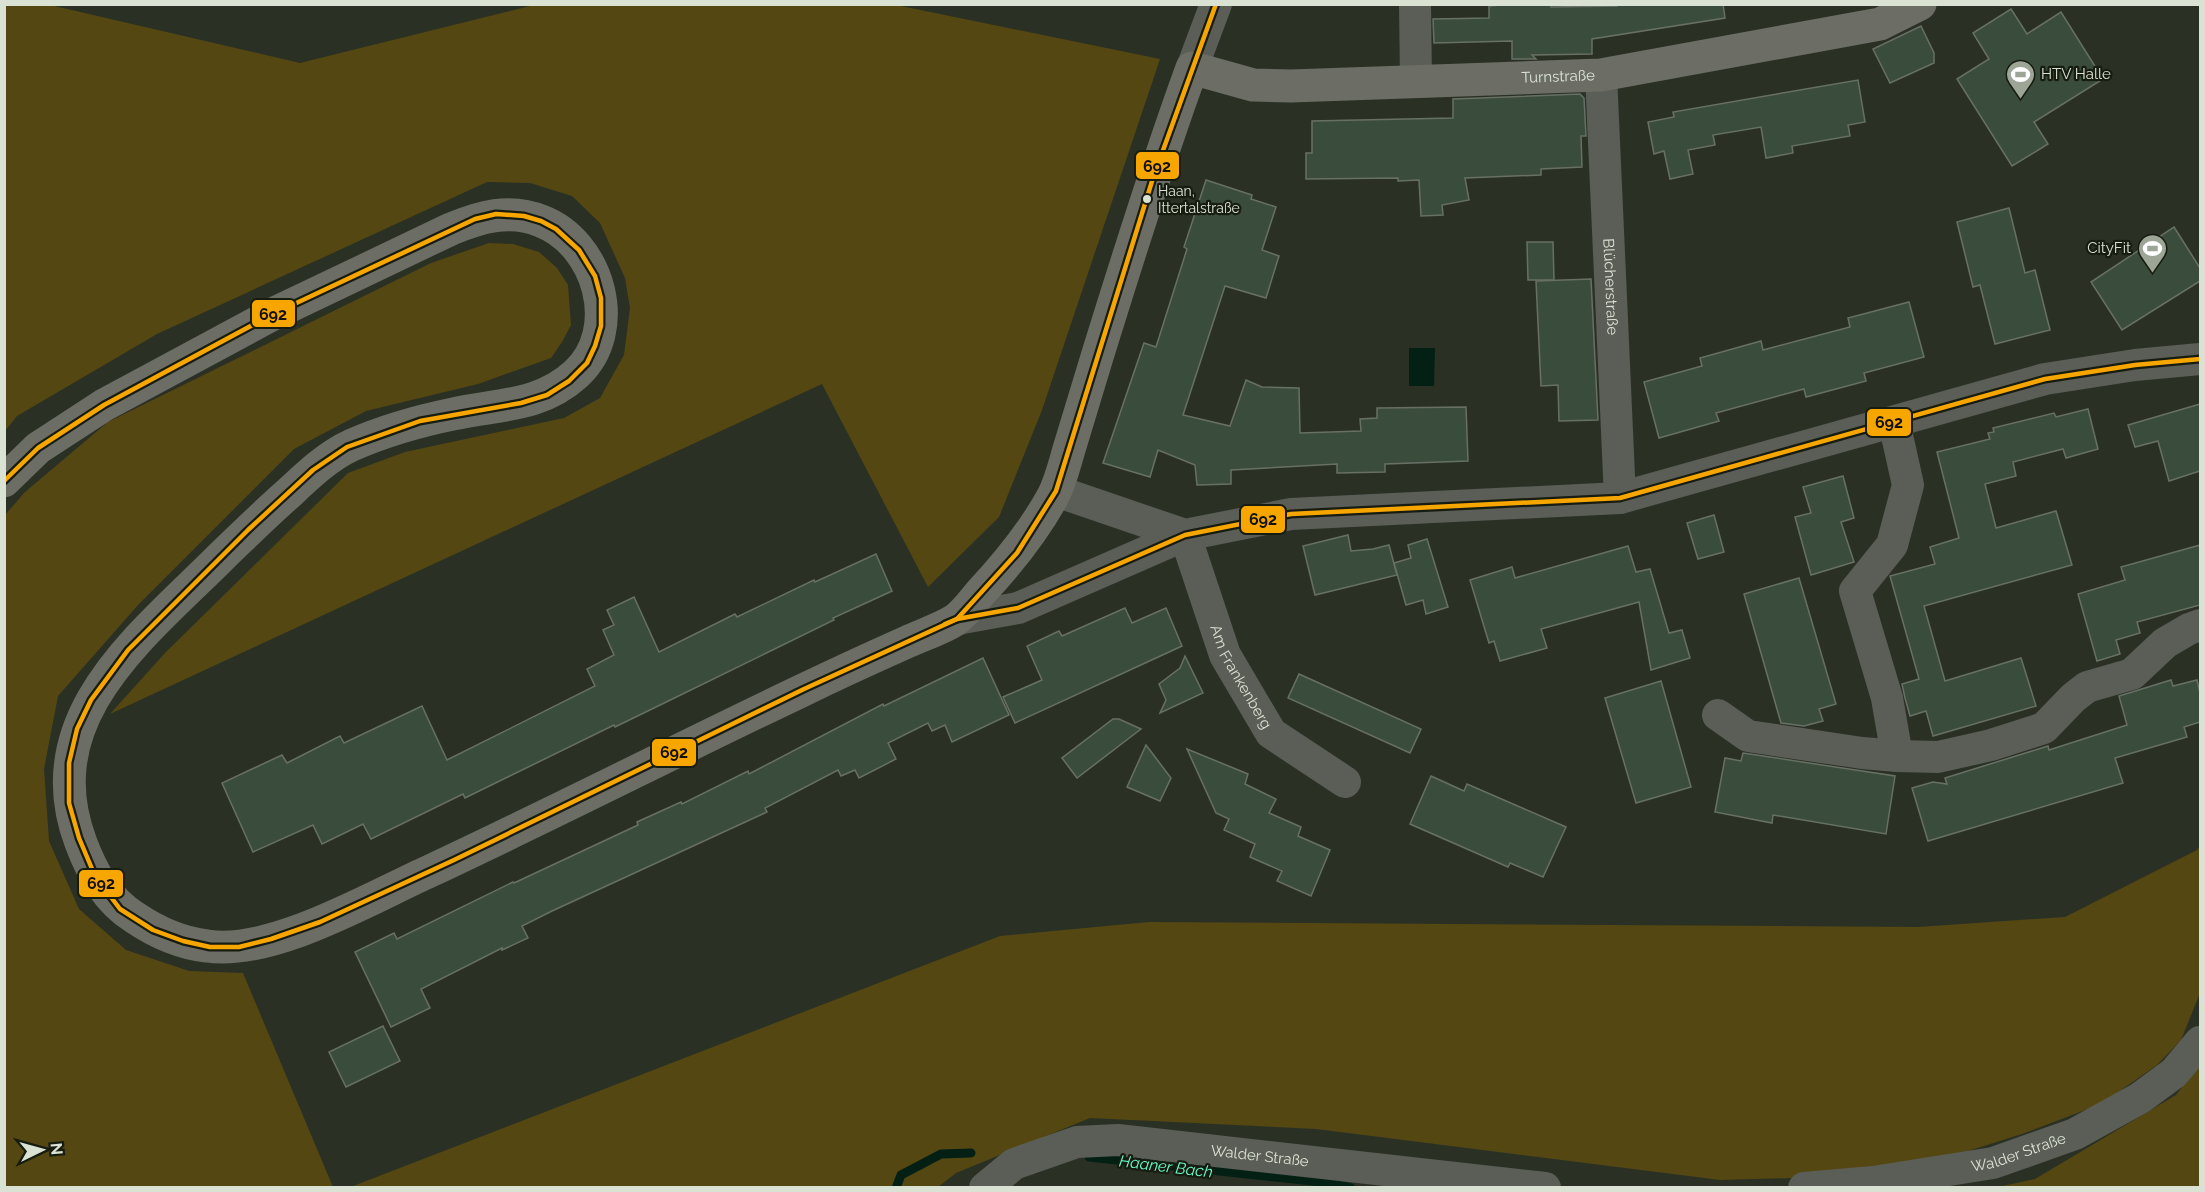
<svg xmlns="http://www.w3.org/2000/svg" width="2205" height="1192" viewBox="0 0 2205 1192" font-family="Raleway,sans-serif">
  <rect width="100%" height="100%" fill="#2a3124"/>
  <g fill="#544712">
    <path d="M 538,4 L 896,5 L 1160,59 L 1042,410 L 999,517 L 928,587 L 822,384 L 110,714 L 165,653 L 348,473 L 405,452 L 564,418 L 600,398 L 624,355 L 630,308 L 625,278 L 600,223 L 572,196 L 530,183 L 487,182 L 157,334 L 17,416 L 5,431 L 5,5 L 50,5 L 300,63 Z"/>
    <path d="M 489,243 L 513,244 L 539,252 L 557,268 L 568,285 L 571,325 L 562,342 L 551,358 L 478,384 L 366,411 L 294,449 L 138,605 L 58,696 L 44,769 L 49,841 L 79,909 L 126,950 L 189,971 L 243,973 L 333,1187 L 5,1188 L 5,515 L 25,492 L 108,422 L 431,263 Z"/>
    <path d="M 2200,846 L 2200,993 L 2181,1040 L 2157,1065 L 2101,1104 L 2022,1134 L 1952,1156 L 1792,1178 L 1720,1180 L 1316,1129 L 1090,1118 L 956,1173 L 938,1187 L 348,1188 L 1000,936 L 1149,922 L 1918,927 L 2065,917 L 2197,850 Z"/>
    <path d="M 2200,1064 L 2200,1187 L 1993,1188 L 2035,1179 L 2176,1095 Z"/>
  </g>
  <path fill="#042015" d="M 1409,348 L 1435,348 L 1434,386 L 1409,386 Z"/>
  <g fill="none" stroke-linecap="round" stroke-linejoin="round">
    <g stroke="#042015" stroke-width="9">
      <path d="M 1089,1157 L 1322,1182 L 1351,1188"/>
      <path d="M 896,1188 L 901,1175 L 941,1154 L 971,1153"/>
    </g>
  </g>
  <g fill="#3a4c3b" stroke="#687066" stroke-width="1.5">
    <path d="M 1512,4 L 1551,4 L 1551,7 L 1617,6 L 1617,4 L 1723,4 L 1725,18 L 1592,39 L 1592,54 L 1532,55 L 1536,59 L 1512,59 L 1512,41 L 1434,43 L 1433,19 L 1489,18 L 1489,6 Z"/>
    <path d="M 2011,9 L 2027,34 L 2061,12 L 2103,79 L 2034,122 L 2048,144 L 2012,166 L 1957,79 L 1989,59 L 1973,33 Z"/>
    <path d="M 1921,26 L 1934,53 L 1934,63 L 1890,83 L 1873,49 Z"/>
    <path d="M 1858,80 L 1865,122 L 1848,125 L 1850,136 L 1792,146 L 1793,153 L 1766,158 L 1761,127 L 1713,135 L 1715,145 L 1688,150 L 1693,174 L 1670,179 L 1664,151 L 1654,154 L 1648,122 L 1674,117 L 1673,112 Z"/>
    <path d="M 1580,94 L 1584,98 L 1586,136 L 1581,136 L 1582,167 L 1541,169 L 1541,175 L 1465,178 L 1469,200 L 1442,205 L 1443,215 L 1421,216 L 1419,180 L 1398,181 L 1398,178 L 1306,179 L 1306,153 L 1312,153 L 1312,121 L 1453,118 L 1453,99 Z"/>
    <path d="M 1206,180 L 1252,195 L 1251,199 L 1276,207 L 1262,250 L 1279,256 L 1266,298 L 1225,286 L 1183,415 L 1230,426 L 1246,380 L 1262,387 L 1299,388 L 1300,433 L 1361,431 L 1360,419 L 1377,418 L 1377,408 L 1466,407 L 1468,461 L 1385,464 L 1385,472 L 1337,473 L 1337,464 L 1231,470 L 1231,484 L 1197,485 L 1195,465 L 1158,450 L 1150,477 L 1103,463 L 1144,343 L 1156,347 L 1187,249 L 1184,247 Z"/>
    <path d="M 2009,208 L 2025,273 L 2035,270 L 2050,330 L 1995,344 L 1980,285 L 1973,287 L 1957,222 Z"/>
    <path d="M 2174,227 L 2200,268 L 2200,281 L 2122,330 L 2091,282 Z"/>
    <path d="M 1527,242 L 1553,242 L 1554,280 L 1528,280 Z"/>
    <path d="M 1591,279 L 1598,420 L 1559,421 L 1558,385 L 1541,386 L 1536,281 Z"/>
    <path d="M 1909,302 L 1924,357 L 1864,373 L 1866,381 L 1806,397 L 1804,389 L 1716,413 L 1719,421 L 1659,438 L 1644,382 L 1702,366 L 1700,358 L 1761,341 L 1763,350 L 1850,327 L 1848,318 Z"/>
    <path d="M 2200,404 L 2200,471 L 2169,481 L 2158,441 L 2135,447 L 2128,425 Z"/>
    <path d="M 2088,409 L 2098,449 L 2066,458 L 2063,449 L 2013,462 L 2016,476 L 1985,484 L 1996,528 L 2056,511 L 2072,565 L 1924,606 L 1945,681 L 2021,658 L 2036,706 L 1933,736 L 1926,711 L 1910,716 L 1905,698 L 1902,684 L 1919,679 L 1890,576 L 1935,564 L 1930,547 L 1959,538 L 1937,452 L 1990,439 L 1988,433 L 1994,432 L 1993,428 L 2054,413 L 2056,417 Z"/>
    <path d="M 1843,476 L 1854,518 L 1841,522 L 1854,562 L 1811,575 L 1795,517 L 1811,513 L 1803,487 Z"/>
    <path d="M 1714,515 L 1724,552 L 1698,559 L 1687,523 Z"/>
    <path d="M 1348,535 L 1351,551 L 1373,549 L 1389,545 L 1397,575 L 1315,595 L 1303,546 Z"/>
    <path d="M 1427,539 L 1448,607 L 1426,614 L 1423,600 L 1406,605 L 1394,563 L 1411,558 L 1408,545 Z"/>
    <path d="M 2200,545 L 2200,605 L 2137,622 L 2140,633 L 2116,640 L 2120,654 L 2097,661 L 2078,594 L 2125,580 L 2121,567 Z"/>
    <path d="M 1628,546 L 1636,572 L 1650,569 L 1669,633 L 1682,630 L 1690,658 L 1651,670 L 1639,602 L 1541,629 L 1547,648 L 1500,661 L 1494,641 L 1489,643 L 1470,580 L 1512,567 L 1515,578 Z"/>
    <path d="M 876,554 L 892,591 L 833,618 L 834,620 L 656,707 L 615,727 L 614,725 L 465,798 L 463,794 L 371,839 L 363,824 L 322,844 L 313,825 L 253,852 L 222,783 L 282,755 L 287,763 L 340,736 L 344,743 L 422,706 L 447,760 L 595,686 L 587,669 L 614,655 L 603,630 L 614,625 L 607,610 L 634,597 L 659,652 L 735,614 L 737,617 L 814,580 L 815,582 Z"/>
    <path d="M 1799,578 L 1836,704 L 1819,709 L 1823,721 L 1804,726 L 1781,723 L 1744,594 Z"/>
    <path d="M 1125,608 L 1132,623 L 1166,608 L 1182,646 L 1015,723 L 1003,697 L 1042,680 L 1027,646 L 1059,631 L 1062,636 Z"/>
    <path d="M 1185,656 L 1203,693 L 1160,713 L 1166,700 L 1159,684 L 1180,668 Z"/>
    <path d="M 983,658 L 1009,715 L 952,742 L 945,725 L 932,731 L 928,723 L 888,743 L 896,759 L 859,778 L 855,770 L 841,776 L 838,770 L 765,808 L 767,812 L 552,911 L 522,926 L 528,938 L 502,950 L 502,948 L 421,989 L 430,1008 L 391,1027 L 355,952 L 394,933 L 397,939 L 513,882 L 514,883 L 638,825 L 637,822 L 681,802 L 682,804 L 748,771 L 749,774 L 883,704 L 884,706 Z"/>
    <path d="M 1299,674 L 1421,729 L 1410,753 L 1288,698 Z"/>
    <path d="M 2171,680 L 2173,686 L 2197,680 L 2200,693 L 2200,722 L 2184,727 L 2187,737 L 2115,758 L 2123,783 L 1928,841 L 1912,788 L 1933,782 L 1947,784 L 1945,778 L 2048,746 L 2049,750 L 2127,725 L 2119,696 Z"/>
    <path d="M 1661,681 L 1691,787 L 1636,803 L 1605,698 Z"/>
    <path d="M 1113,719 L 1119,719 L 1141,729 L 1077,778 L 1062,758 Z"/>
    <path d="M 1146,745 L 1171,778 L 1160,801 L 1127,787 Z"/>
    <path d="M 1187,749 L 1248,774 L 1245,784 L 1276,799 L 1269,813 L 1301,827 L 1298,836 L 1330,850 L 1311,896 L 1277,881 L 1282,871 L 1250,857 L 1255,844 L 1224,830 L 1229,819 L 1216,813 Z"/>
    <path d="M 1743,753 L 1895,776 L 1886,834 L 1773,815 L 1772,823 L 1715,812 L 1725,758 L 1741,761 Z"/>
    <path d="M 1431,776 L 1464,791 L 1467,784 L 1566,827 L 1543,877 L 1510,863 L 1508,867 L 1410,824 Z"/>
    <path d="M 383,1026 L 400,1061 L 346,1087 L 329,1052 Z"/>
  </g>
  <g fill="none" stroke-linecap="round" stroke-linejoin="round">
    <g stroke="#5b5d57" stroke-width="32">
      <path d="M 1415,4 L 1416,80"/>
      <path d="M 1192,68 L 1216,4"/>
      <path id="s1" d="M 1601,75 L 1620,498"/>
      <path d="M 1056,491 L 1185,535 L 1291,514 L 1620,498 L 2045,379 L 2135,365 L 2200,359"/>
      <path id="s2" d="M 1185,535 L 1225,655 L 1271,733 L 1345,782"/>
      <path d="M 957,619 L 1018,608 L 1185,535"/>
      <path d="M 1718,715 L 1748,736 L 1862,753 L 1897,756 L 1887,698 L 1855,591 L 1892,545 L 1908,485 L 1894,422"/>
      <path d="M 1897,756 L 1938,757 L 1991,745 L 2044,728 L 2073,698 L 2087,687 L 2132,674 L 2165,643 L 2189,629 L 2200,625"/>
      <path id="s3" d="M 985,1188 L 1014,1164 L 1077,1142 L 1118,1140 L 1545,1188"/>
      <path id="s4" d="M 1804,1188 L 1873,1182 L 1993,1163 L 2075,1134 L 2140,1098 L 2174,1073 L 2200,1042"/>
    </g>
    <path stroke="#6c6e66" stroke-width="33" id="s5" d="M 4,481 L 38,448 L 104,405 L 273,314 L 451,229 C 480,217 510,208 541,221 C 599,243 624,330 576,374 C 540,407 498,404 453,414 C 419,421 384,431 352,445 C 328,456 308,475 289,493 C 266,513 244,535 222,556 C 142,636 33,717 81,843 C 92,872 107,900 134,917 C 156,932 180,943 207,946 C 272,956 370,898 430,871 C 554,813 675,751 799,692 C 834,675 871,658 907,642 C 922,635 941,629 955,620 C 965,613 974,600 982,591 C 1009,562 1034,531 1053,496 C 1061,481 1065,462 1070,446 C 1079,416 1088,387 1097,357 C 1127,260 1157,164 1192,68 L 1253,85 L 1291,86 L 1601,75 L 1880,24 L 1920,4"/>
    <defs>
      <g id="bus-1">
        <path d="M 4,481 L 38,448 L 104,405 L 273,314 L 475,219 L 496,214 L 524,216 L 541,221 L 556,229 L 579,250 L 595,276 L 601,298 L 601,326 L 595,346 L 587,363 L 569,381 L 547,395 L 521,403 L 420,421 L 347,447 L 313,470 L 248,530 L 128,650 L 91,700 L 77,729 L 69,763 L 69,803 L 79,838 L 95,876 L 120,909 L 153,930 L 183,941 L 210,947 L 239,947 L 271,939 L 320,922 L 454,860 L 804,689 L 957,619 L 1018,608 L 1185,535 L 1291,514 L 1620,498 L 2045,379 L 2135,365 L 2200,359"/>
        <path d="M 945,624 L 957,619 L 1017,553 L 1056,491 L 1153,178 L 1216,4"/>
      </g>
    </defs>
    <use href="#bus-1" stroke="#171c11" stroke-width="9"/>
    <use href="#bus-1" stroke="#f7a600" stroke-width="4.5"/>
  </g>
  <defs>
    <symbol id="stadium-pin" viewBox="-11 -11 22 30"><path d="M0 17L-7.5 6A9.5 9.5 0 1 1 7.5 6Z" fill="#9ca596" stroke="#171c11"/><path d="M0-5a6.5 5 0 1 0 0 10a6.5 5 0 1 0 0-10ZM-3.5-1.8h7v3.6h-7Z" fill="#fff"/></symbol>
  </defs>
  <g fill-rule="evenodd">
    <use href="#stadium-pin" x="2004" y="58" width="33" height="45"/>
    <use href="#stadium-pin" x="2136" y="232" width="33" height="45"/>
  </g>
  <circle fill="#dae3d3" stroke="#171c11" stroke-width="2" cx="1147" cy="199" r="5"/>
  <g text-anchor="middle" stroke-width="4.5" stroke-linejoin="round" paint-order="stroke">
    <g font-size="14" fill="#dae3d3" stroke="#171c11" text-anchor="start">
      <text x="1158" y="196">Haan,<tspan x="1158" dy="17">Ittertalstraße</tspan></text>
    </g>
    <g font-size="15" fill="#dae3d3" stroke="#171c11" text-anchor="start">
      <text x="2041" y="79">HTV Halle</text>
      <text x="2131" y="253" text-anchor="end">CityFit</text>
    </g>
    <g font-size="15" fill="#dae3d3" stroke="#171c11">
      <text dy="5" stroke="none"><textPath href="#s5" startOffset="3514">Turnstraße</textPath></text>
      <text dy="5" stroke="none"><textPath href="#s1" startOffset="212">Blücherstraße</textPath></text>
      <text dy="5" stroke="none"><textPath href="#s2" startOffset="153">Am Frankenberg</textPath></text>
      <text dy="5" stroke="none"><textPath href="#s4" startOffset="218">Walder Straße</textPath></text>
      <text dy="5" stroke="none"><textPath href="#s3" startOffset="288">Walder Straße</textPath></text>
    </g>
    <g font-size="16" font-style="italic" fill="#69fecb" stroke="#171c11">
      <text transform="translate(1166 1166) rotate(7)" y="6">Haaner Bach</text>
    </g>
  </g>
  <g stroke="#171c11" stroke-width="2">
    <rect x="1135" y="151" width="45" height="29" rx="6" fill="#f7a600"/>
    <rect x="251" y="299" width="45" height="29" rx="6" fill="#f7a600"/>
    <rect x="1866" y="408" width="46" height="29" rx="6" fill="#f7a600"/>
    <rect x="1240" y="505" width="46" height="29" rx="6" fill="#f7a600"/>
    <rect x="651" y="738" width="46" height="29" rx="6" fill="#f7a600"/>
    <rect x="78" y="869" width="46" height="29" rx="6" fill="#f7a600"/>
  </g>
  <g font-size="16" text-anchor="middle" font-weight="bold" fill="#111">
    <text x="1157" y="172">692</text>
    <text x="273" y="320">692</text>
    <text x="1889" y="428">692</text>
    <text x="1263" y="525">692</text>
    <text x="674" y="758">692</text>
    <text x="101" y="889">692</text>
  </g>
  <rect width="2205" height="1192" fill="none" stroke="#dae3d3" stroke-width="12"/>
  <g transform="translate(42 1150) rotate(85)" stroke="#171c11" stroke-width="4.5" paint-order="stroke">
  <path d="M0-4.5L10 22L0 15L-10 22Z" fill="#dae3d3"/>
  <text y="-9" font-size="16" font-weight="bold" text-anchor="middle" fill="#dae3d3">N</text>
  </g>
</svg>
